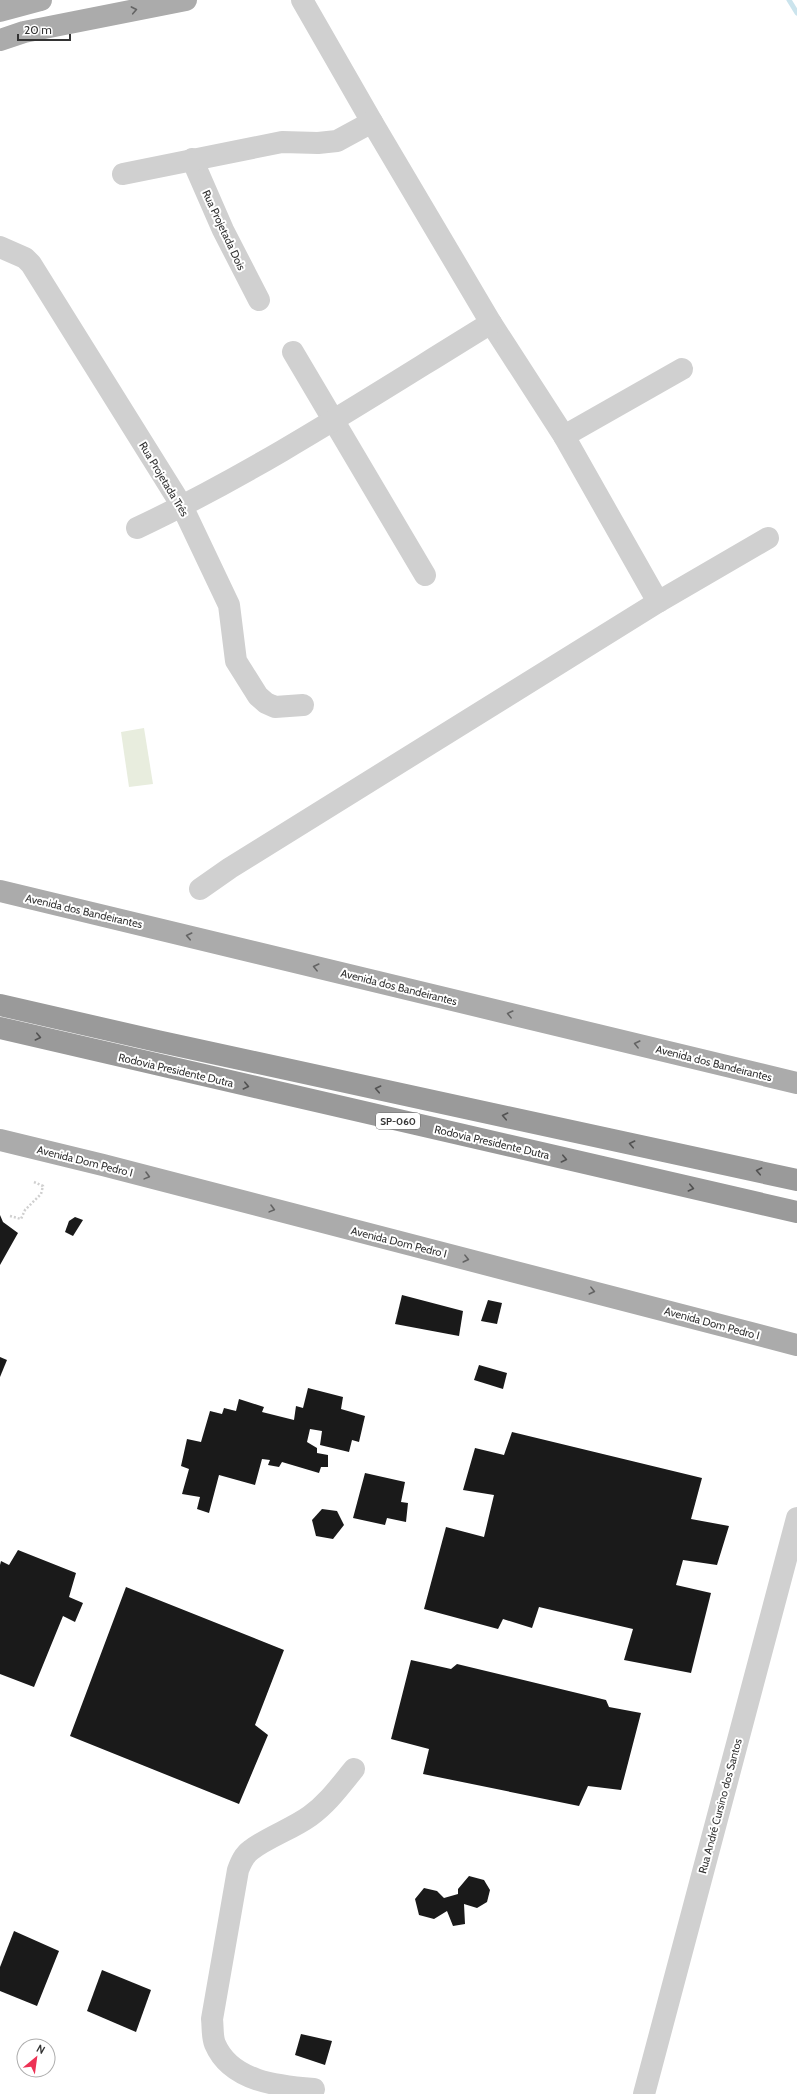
<svg xmlns="http://www.w3.org/2000/svg" width="797" height="2094" viewBox="0 0 797 2094" font-family="Cabin,sans-serif">
  <rect width="100%" height="100%" fill="#fff"/>
  <path fill="#e8edde" d="M 144,728 L 153,784 L 129,787 L 121,732 Z"/>
  <g fill="none" stroke-linecap="round" stroke-linejoin="round">
    <path stroke="#cbe4ed" stroke-width="5" d="M 789,0 L 797,13"/>
  </g>
  <g fill="#1a1a1a">
    <path d="M 0,1215 L 3,1222 L 18,1233 L 0,1265 Z"/>
    <path d="M 75,1217 L 83,1220 L 73,1236 L 65,1232 L 69,1221 Z"/>
    <path d="M 402,1295 L 463,1311 L 459,1336 L 395,1324 Z"/>
    <path d="M 488,1300 L 502,1303 L 497,1324 L 481,1321 Z"/>
    <path d="M 0,1357 L 7,1360 L 0,1377 Z"/>
    <path d="M 479,1365 L 507,1373 L 503,1389 L 474,1380 Z"/>
    <path d="M 308,1388 L 343,1397 L 341,1409 L 365,1416 L 359,1442 L 352,1440 L 349,1452 L 320,1445 L 322,1431 L 310,1429 L 307,1442 L 317,1448 L 317,1453 L 328,1455 L 328,1467 L 321,1467 L 319,1473 L 282,1462 L 279,1467 L 268,1465 L 270,1460 L 262,1459 L 255,1485 L 219,1475 L 209,1513 L 197,1509 L 200,1497 L 182,1494 L 189,1469 L 181,1466 L 187,1439 L 201,1442 L 210,1411 L 222,1414 L 224,1408 L 236,1411 L 239,1399 L 264,1407 L 262,1412 L 294,1420 L 296,1406 L 303,1408 Z"/>
    <path d="M 512,1432 L 702,1478 L 691,1519 L 729,1526 L 717,1565 L 683,1560 L 676,1585 L 711,1593 L 691,1673 L 624,1660 L 633,1629 L 539,1607 L 532,1628 L 503,1619 L 498,1629 L 424,1609 L 446,1527 L 484,1537 L 494,1495 L 463,1490 L 475,1448 L 504,1455 Z"/>
    <path d="M 365,1473 L 405,1482 L 401,1502 L 408,1503 L 406,1522 L 387,1518 L 385,1525 L 353,1518 Z"/>
    <path d="M 322,1509 L 337,1511 L 344,1525 L 333,1539 L 316,1536 L 312,1520 Z"/>
    <path d="M 18,1550 L 76,1573 L 69,1597 L 83,1603 L 75,1622 L 63,1616 L 34,1687 L 0,1674 L 0,1565 L 1,1561 L 9,1565 Z"/>
    <path d="M 126,1587 L 284,1650 L 255,1725 L 268,1735 L 239,1804 L 70,1736 Z"/>
    <path d="M 411,1660 L 451,1669 L 457,1664 L 606,1700 L 609,1707 L 641,1713 L 621,1790 L 588,1786 L 579,1806 L 423,1774 L 429,1749 L 391,1739 Z"/>
    <path d="M 469,1876 L 484,1880 L 490,1890 L 487,1902 L 477,1908 L 464,1904 L 465,1924 L 453,1926 L 447,1911 L 434,1919 L 419,1915 L 415,1899 L 424,1888 L 437,1891 L 444,1898 L 458,1894 L 458,1889 Z"/>
    <path d="M 14,1931 L 59,1951 L 37,2006 L 0,1991 L 0,1967 Z"/>
    <path d="M 102,1970 L 151,1990 L 136,2032 L 87,2011 Z"/>
    <path d="M 301,2034 L 332,2041 L 325,2065 L 295,2055 Z"/>
  </g>
  <g fill="none" stroke-linecap="round" stroke-linejoin="round">
    <path stroke="#d0d0d0" stroke-width="2.5" stroke-dasharray="2 2" stroke-linecap="butt" d="M 10,1216 L 21,1219 L 25,1210 L 41,1194 L 43,1186 L 34,1182"/>
    <g stroke="#d0d0d0" stroke-width="22">
      <path d="M 302,0 L 372,122 L 491,323 L 564,436 L 658,602"/>
      <path d="M 192,159 L 223,230 L 259,300"/>
      <path d="M 123,174 L 282,142 L 318,143 L 337,141 L 372,122"/>
      <path d="M 0,247 L 25,258 L 31,264 L 182,506 L 229,605 L 236,661 L 258,696 L 266,703 L 275,707 L 303,705"/>
      <path d="M 293,352 L 425,575"/>
      <path d="M 564,436 L 682,369"/>
      <path d="M 137,528 C 260,470 375,394 491,323"/>
      <path d="M 200,889 L 230,868 L 658,602 L 768,538"/>
      <path d="M 314,2089 C 279,2086 231,2082 215,2044 C 212,2037 213,2027 212,2019 L 238,1870 C 241,1862 244,1855 251,1850 C 268,1837 292,1829 310,1816 C 328,1803 340,1786 354,1769"/>
      <path d="M 644,2094 L 797,1518"/>
    </g>
    <g stroke="#ababab" stroke-width="22">
      <path d="M 0,11 L 41,0"/>
      <path d="M 0,40 L 24,32 L 186,0"/>
      <path d="M 0,891 L 797,1083"/>
      <path d="M 0,1140 L 103,1165 L 797,1345"/>
    </g>
    <g stroke="#9a9a9a" stroke-width="22">
      <path d="M 0,1005 L 157,1041 L 797,1180"/>
      <path d="M 0,1028 L 797,1212"/>
    </g>
  </g>
  <defs><path id="oneway-chevron" d="M-2-3.5L2.5 0L-2 3.5" fill="none" stroke-width="1.6" stroke-linecap="round" stroke-linejoin="round"/></defs>
  <g stroke="#636363">
    <use href="#oneway-chevron" transform="translate(134 10) rotate(-11)"/>
    <use href="#oneway-chevron" transform="translate(189 936) rotate(-167)"/>
    <use href="#oneway-chevron" transform="translate(316 967) rotate(-166)"/>
    <use href="#oneway-chevron" transform="translate(510 1014) rotate(-166)"/>
    <use href="#oneway-chevron" transform="translate(637 1044) rotate(-166)"/>
    <use href="#oneway-chevron" transform="translate(147 1176) rotate(15)"/>
    <use href="#oneway-chevron" transform="translate(272 1209) rotate(15)"/>
    <use href="#oneway-chevron" transform="translate(466 1259) rotate(14)"/>
    <use href="#oneway-chevron" transform="translate(592 1291) rotate(14)"/>
  </g>
  <g stroke="#525252">
    <use href="#oneway-chevron" transform="translate(38 1037) rotate(13)"/>
    <use href="#oneway-chevron" transform="translate(246 1086) rotate(13)"/>
    <use href="#oneway-chevron" transform="translate(378 1089) rotate(-168)"/>
    <use href="#oneway-chevron" transform="translate(505 1116) rotate(-168)"/>
    <use href="#oneway-chevron" transform="translate(632 1144) rotate(-168)"/>
    <use href="#oneway-chevron" transform="translate(564 1159) rotate(13)"/>
    <use href="#oneway-chevron" transform="translate(759 1171) rotate(-168)"/>
    <use href="#oneway-chevron" transform="translate(691 1188) rotate(13)"/>
  </g>
  <g text-anchor="middle" stroke-width="4" stroke-linejoin="round" paint-order="stroke">
    <rect fill="#fff" stroke="#707070" stroke-width="1" x="376" y="1113" width="44" height="16" rx="3"/>
    <g font-size="10" font-weight="bold" fill="#333">
      <text x="398" y="1125">SP-060</text>
    </g>
    <g font-size="11" fill="#333" stroke="#fff">
      <text transform="translate(224 230) rotate(65)" y="4">Rua Projetada Dois</text>
      <text transform="translate(164 479) rotate(59)" y="4">Rua Projetada Três</text>
      <text transform="translate(84 911) rotate(13)" y="4">Avenida dos Bandeirantes</text>
      <text transform="translate(399 987) rotate(14)" y="4">Avenida dos Bandeirantes</text>
      <text transform="translate(714 1063) rotate(14)" y="4">Avenida dos Bandeirantes</text>
      <text transform="translate(176 1070) rotate(13)" y="4">Rodovia Presidente Dutra</text>
      <text transform="translate(492 1142) rotate(13)" y="4">Rodovia Presidente Dutra</text>
      <text transform="translate(85 1161) rotate(14)" y="4">Avenida Dom Pedro I</text>
      <text transform="translate(399 1242) rotate(14)" y="4">Avenida Dom Pedro I</text>
      <text transform="translate(712 1323) rotate(15)" y="4">Avenida Dom Pedro I</text>
      <text transform="translate(720 1806) rotate(-75)" y="4">Rua André Cursino dos Santos</text>
    </g>
  </g>
  <g transform="translate(36 2058) rotate(29)"><circle r="19" fill="#ffffff" stroke="#adadad"/>
  <path d="M0-3L7 15L0 10L-7 15Z" fill="#ed3255"/>
  <text y="-6" font-size="11" font-weight="bold" text-anchor="middle" fill="#333333">N</text>
  </g>
  <path d="M18 34v6h52v-6" fill="none" stroke="#333333" stroke-width="2"/>
  <text x="24" y="34" font-size="12" fill="#333333" stroke="#ffffff" stroke-width="3" paint-order="stroke">20 m</text>
</svg>
